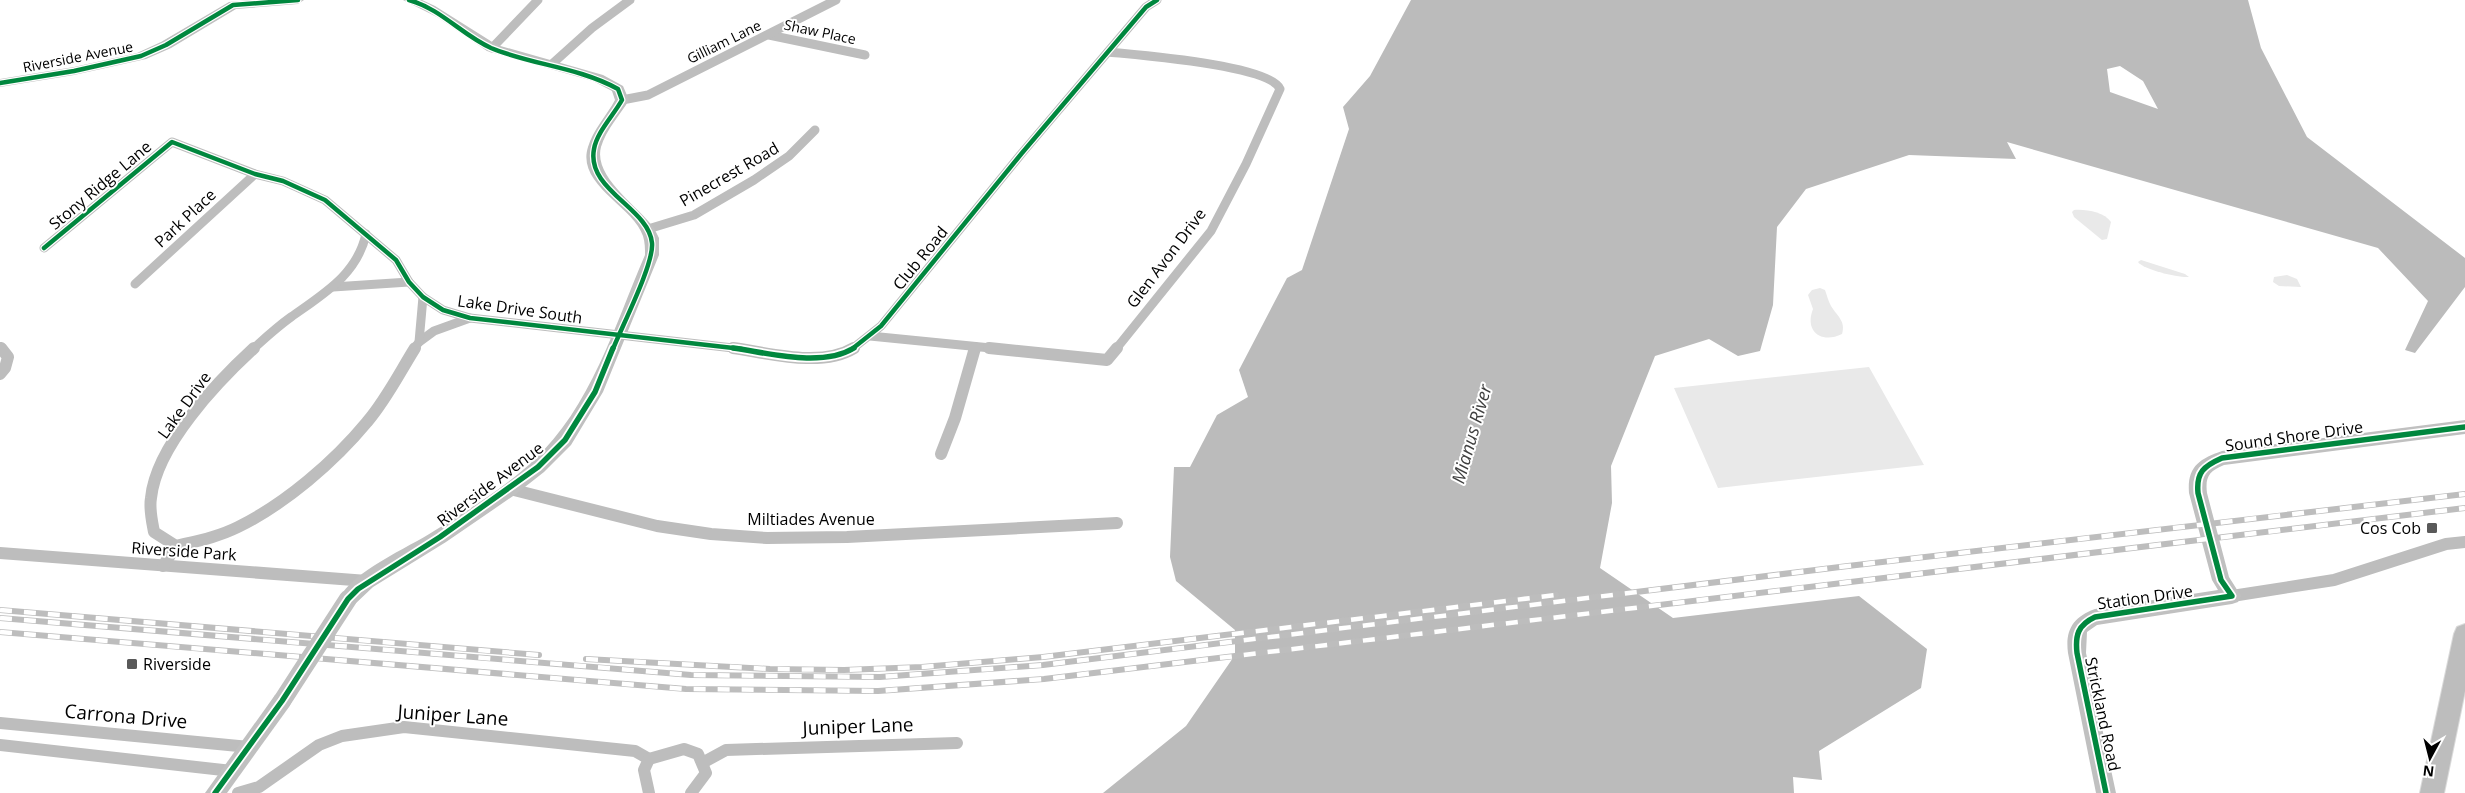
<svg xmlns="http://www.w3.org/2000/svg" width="2465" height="793" viewBox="0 0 2465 793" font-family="'Open Sans',sans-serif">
  <rect width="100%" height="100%" fill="#fff"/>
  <g fill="#e9e9e9">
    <path d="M 2074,210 C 2086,209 2104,212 2111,222 L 2107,239 L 2102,240 L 2074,217 L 2072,212 Z"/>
    <path d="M 2141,260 L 2185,274 L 2189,277 C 2179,278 2144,270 2138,262 Z"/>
    <path d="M 2287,275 L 2297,279 L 2301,287 L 2279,286 L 2273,282 L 2274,277 Z"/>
    <path d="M 1820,288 L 1825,290 C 1827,295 1828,301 1831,306 C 1837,316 1846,321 1842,334 C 1822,344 1804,332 1813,309 L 1808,295 L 1812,290 Z"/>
    <path d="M 1869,367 L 1924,465 L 1718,488 L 1674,388 Z"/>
  </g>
  <path fill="#bbb" fill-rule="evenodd" d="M 1411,0 L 2248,0 L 2261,48 L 2307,137 L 2465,258 L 2465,287 L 2415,353 L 2405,350 L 2428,301 L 2378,248 L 2007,142 L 2016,159 L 1909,155 L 1806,189 L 1777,227 L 1773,305 L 1760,351 L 1738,356 L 1709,339 L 1655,356 L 1611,466 L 1612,503 L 1600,568 L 1673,618 L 1859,596 L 1927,649 L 1921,688 L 1819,751 L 1822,780 L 1793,777 L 1794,793 L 1103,793 L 1186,726 L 1235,655 L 1235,630 L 1176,581 L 1170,557 L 1174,467 L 1190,467 L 1217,415 L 1248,397 L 1239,370 L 1287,278 L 1302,270 L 1349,129 L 1343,107 L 1370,76 ZM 2120,66 L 2143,81 L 2158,109 L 2110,92 L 2107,69 Z"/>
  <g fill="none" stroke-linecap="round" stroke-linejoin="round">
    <defs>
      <path id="highway" d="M 2465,624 L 2465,691 L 2444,793 L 2420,793 L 2454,634 L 2457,627 Z"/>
    </defs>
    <use href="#highway" stroke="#dbdbdb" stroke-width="2"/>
    <g stroke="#bdbdbd" stroke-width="9">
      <path d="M 769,35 L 865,55"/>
      <path d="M 492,48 L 538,0"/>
      <path d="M 1108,52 C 1137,55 1270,65 1280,89 L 1246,164 L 1211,231 L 1116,349"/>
      <path d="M 552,64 L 592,28 L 630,0"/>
      <path d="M 622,100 L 648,95 L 836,0"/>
      <path d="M 648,229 L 694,215 L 754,180 L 789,156 L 815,130"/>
      <path d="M 44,248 L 172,142 L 255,174 L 283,181 L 325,200 L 396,260 L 409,282 L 423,297 L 443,310 L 470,318 L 742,349"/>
      <path d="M 135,284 L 255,174"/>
      <path d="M 333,287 L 409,282"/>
      <path d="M 870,336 L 1001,349"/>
      <path d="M 419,342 L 434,331 L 470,318"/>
      <path d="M 0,347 L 2,349"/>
      <path d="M 253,349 C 265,338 277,327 291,317 C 323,294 357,275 366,234"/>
      <path d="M 414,349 L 419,342 L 423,297"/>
      <path d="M 852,349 L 881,326 L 1022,153 L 1146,7 L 1157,0"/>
      <path d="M 974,349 L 975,347"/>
    </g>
    <g stroke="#bdbdbd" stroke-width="12">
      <path d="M 733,348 C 769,353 821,368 854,348"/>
      <path d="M 989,348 L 1107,360 L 1117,348"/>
      <path d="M 0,374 L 5,368 L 8,357 L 1,348"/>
      <path d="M 941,454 L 955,418 L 975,348"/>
      <path d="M 510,489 L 657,526 L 711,534 L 767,538 L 847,537 L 1117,523"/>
      <path d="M 176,546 C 197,541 218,537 238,527 C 285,504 334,462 367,422 C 386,400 400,372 415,348"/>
      <path d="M 0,553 L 367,581"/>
      <path d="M 163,566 L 176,546 L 154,532 C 152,521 149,509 151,498 C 156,446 217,382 254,348"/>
      <path d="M 2232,596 L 2334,580 L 2446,544 L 2465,542"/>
      <path d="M 0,723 L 249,747"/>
      <path d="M 0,745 L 232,771"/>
      <path d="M 704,762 L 726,750 L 957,743"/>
      <path d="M 238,793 L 259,787 L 319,745 L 342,736 L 404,727 L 635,751 L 649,759"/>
      <path d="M 649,793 L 644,770 L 649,759 L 684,749 L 698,754 L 706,773 L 691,793"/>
    </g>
    <g fill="#c0c0c0" fill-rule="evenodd">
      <path d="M 250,0 L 304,0 L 298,4 L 236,9 L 171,48 L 146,59 L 74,75 L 0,87 L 0,79 L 74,67 L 137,53 L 161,42 L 229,2 Z"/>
      <path d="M 403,0 L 422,0 L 435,6 L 497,45 L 603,75 L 623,86 L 629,100 C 620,115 606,130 601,147 C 593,177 638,206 654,228 L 659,238 L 659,255 L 603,392 L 571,445 L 544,472 L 516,494 L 446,542 L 373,587 L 354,605 L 348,607 L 342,605 L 339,599 C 352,571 408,548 434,531 C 468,510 504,488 533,461 C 591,407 614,327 645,255 C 645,249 645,242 643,236 C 633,206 576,185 588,147 C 593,130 607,115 615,100 L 612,91 L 593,81 L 487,51 L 437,17 Z"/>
      <path d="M 2465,420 L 2465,434 L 2224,465 C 2209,471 2205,477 2207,493 L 2229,577 L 2241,596 L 2238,602 L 2232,604 L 2097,625 L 2087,632 L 2086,653 L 2116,793 L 2096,793 L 2068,653 C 2065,630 2073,617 2095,609 L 2218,590 L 2212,580 L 2189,493 C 2187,467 2199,459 2222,451 Z"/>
      <path d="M 282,692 L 289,695 L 292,701 L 289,707 L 227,793 L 205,793 L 275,695 Z"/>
    </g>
    <use href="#highway" fill="#bdbdbd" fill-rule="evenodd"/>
    <defs>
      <g id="rail">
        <path d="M 0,610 L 539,655"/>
        <path d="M 0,618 L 691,675 L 880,677 L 1043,665 L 1848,566 L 2465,494"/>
        <path d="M 0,632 L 686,689 L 878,691 L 1044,679 L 2465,508"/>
        <path d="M 586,659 L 770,669 L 844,670 L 922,667 L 1043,657 L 1556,595"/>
      </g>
    </defs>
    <use href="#rail" stroke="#bdbdbd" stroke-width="6"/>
    <use href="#rail" stroke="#fff" stroke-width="4.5" stroke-dasharray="12" stroke-linecap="butt"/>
    <path stroke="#c0c0c0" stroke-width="18" d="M 282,701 L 348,599"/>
    <defs>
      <g id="cycleway-far1">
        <path d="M 409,0 C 441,9 462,35 491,48 C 532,65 578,67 618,89 L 622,100 C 613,116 597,132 594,149 C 586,190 649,208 652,243 C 654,264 622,326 613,349"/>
        <path d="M 0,83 L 74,71 L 141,56 L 166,45 L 233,5 L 298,0"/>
        <path d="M 44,248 L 172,142 L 255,174 L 283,181 L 325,200 L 396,260 L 409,282 L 423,297 L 443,310 L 470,318 L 742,349"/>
        <path d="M 852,349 L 881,326 L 1022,153 L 1146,7 L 1157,0"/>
      </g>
      <g id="cycleway">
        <path d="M 733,348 C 769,353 821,368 854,348"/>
        <path d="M 215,793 L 282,701 L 348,599 L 358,589 L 440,537 L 538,467 L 565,440 L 595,392 L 613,348"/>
        <path d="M 2106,793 L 2077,653 C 2075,635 2078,625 2095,617 L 2232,596 L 2221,580 L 2198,493 C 2196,472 2204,466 2222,458 L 2465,427"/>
      </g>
    </defs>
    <use href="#cycleway-far1" stroke="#fff" stroke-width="7"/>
    <use href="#cycleway" stroke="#fff" stroke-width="9"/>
    <use href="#cycleway-far1" stroke="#00873e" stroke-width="4.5"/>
    <use href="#cycleway" stroke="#00873e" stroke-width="5.5"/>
  </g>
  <g fill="#595959" stroke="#fff" stroke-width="2">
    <rect x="2426" y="522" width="12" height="12" rx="2.5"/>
    <rect x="126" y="658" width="12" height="12" rx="2.5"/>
  </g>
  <g text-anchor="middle" stroke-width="4" stroke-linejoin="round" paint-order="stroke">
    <g font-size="14" fill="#000" stroke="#fff">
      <text transform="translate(820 32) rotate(12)" y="5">Shaw Place</text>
      <text transform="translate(724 42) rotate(-26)" y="5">Gilliam Lane</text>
      <text transform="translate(78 57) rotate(-11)" y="5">Riverside Avenue</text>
    </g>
    <g font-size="16" fill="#000" stroke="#fff">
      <text transform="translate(729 174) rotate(-30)" y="6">Pinecrest Road</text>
      <text transform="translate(100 185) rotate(-40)" y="6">Stony Ridge Lane</text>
      <text transform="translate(185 218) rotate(-43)" y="6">Park Place</text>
      <text transform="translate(920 258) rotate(-51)" y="6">Club Road</text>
      <text transform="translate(1166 258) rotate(-53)" y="6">Glen Avon Drive</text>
      <text transform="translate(520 309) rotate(8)" y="6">Lake Drive South</text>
      <text transform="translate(184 405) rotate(-54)" y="6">Lake Drive</text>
      <text transform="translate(2294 436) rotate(-8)" y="6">Sound Shore Drive</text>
      <text transform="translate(490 484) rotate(-37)" y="6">Riverside Avenue</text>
      <text x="811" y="525">Miltiades Avenue</text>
      <text transform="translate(184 551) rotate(4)" y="6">Riverside Park</text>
      <text transform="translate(2145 597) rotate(-8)" y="6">Station Drive</text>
      <text transform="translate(2103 714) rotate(78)" y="6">Strickland Road</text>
    </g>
    <g font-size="16" fill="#000" stroke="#fff" text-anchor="end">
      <text x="2421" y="534">Cos Cob</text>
      <text x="143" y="670" text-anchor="start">Riverside</text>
    </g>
    <g font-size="18" font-style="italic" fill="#3f3f3f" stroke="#fff">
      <text transform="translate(1472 434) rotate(-74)" y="6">Mianus River</text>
    </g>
    <g font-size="19" fill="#000" stroke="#fff">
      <text transform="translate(453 715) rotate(4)" y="7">Juniper Lane</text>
      <text transform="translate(126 716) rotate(5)" y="7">Carrona Drive</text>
      <text transform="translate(858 726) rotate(-2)" y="7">Juniper Lane</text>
    </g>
  </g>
  <g transform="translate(2430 758) rotate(187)" stroke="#ffffff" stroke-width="4" paint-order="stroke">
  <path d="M0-4L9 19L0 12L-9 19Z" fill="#000000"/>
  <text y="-8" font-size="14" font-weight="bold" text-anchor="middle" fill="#000000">N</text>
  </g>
</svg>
